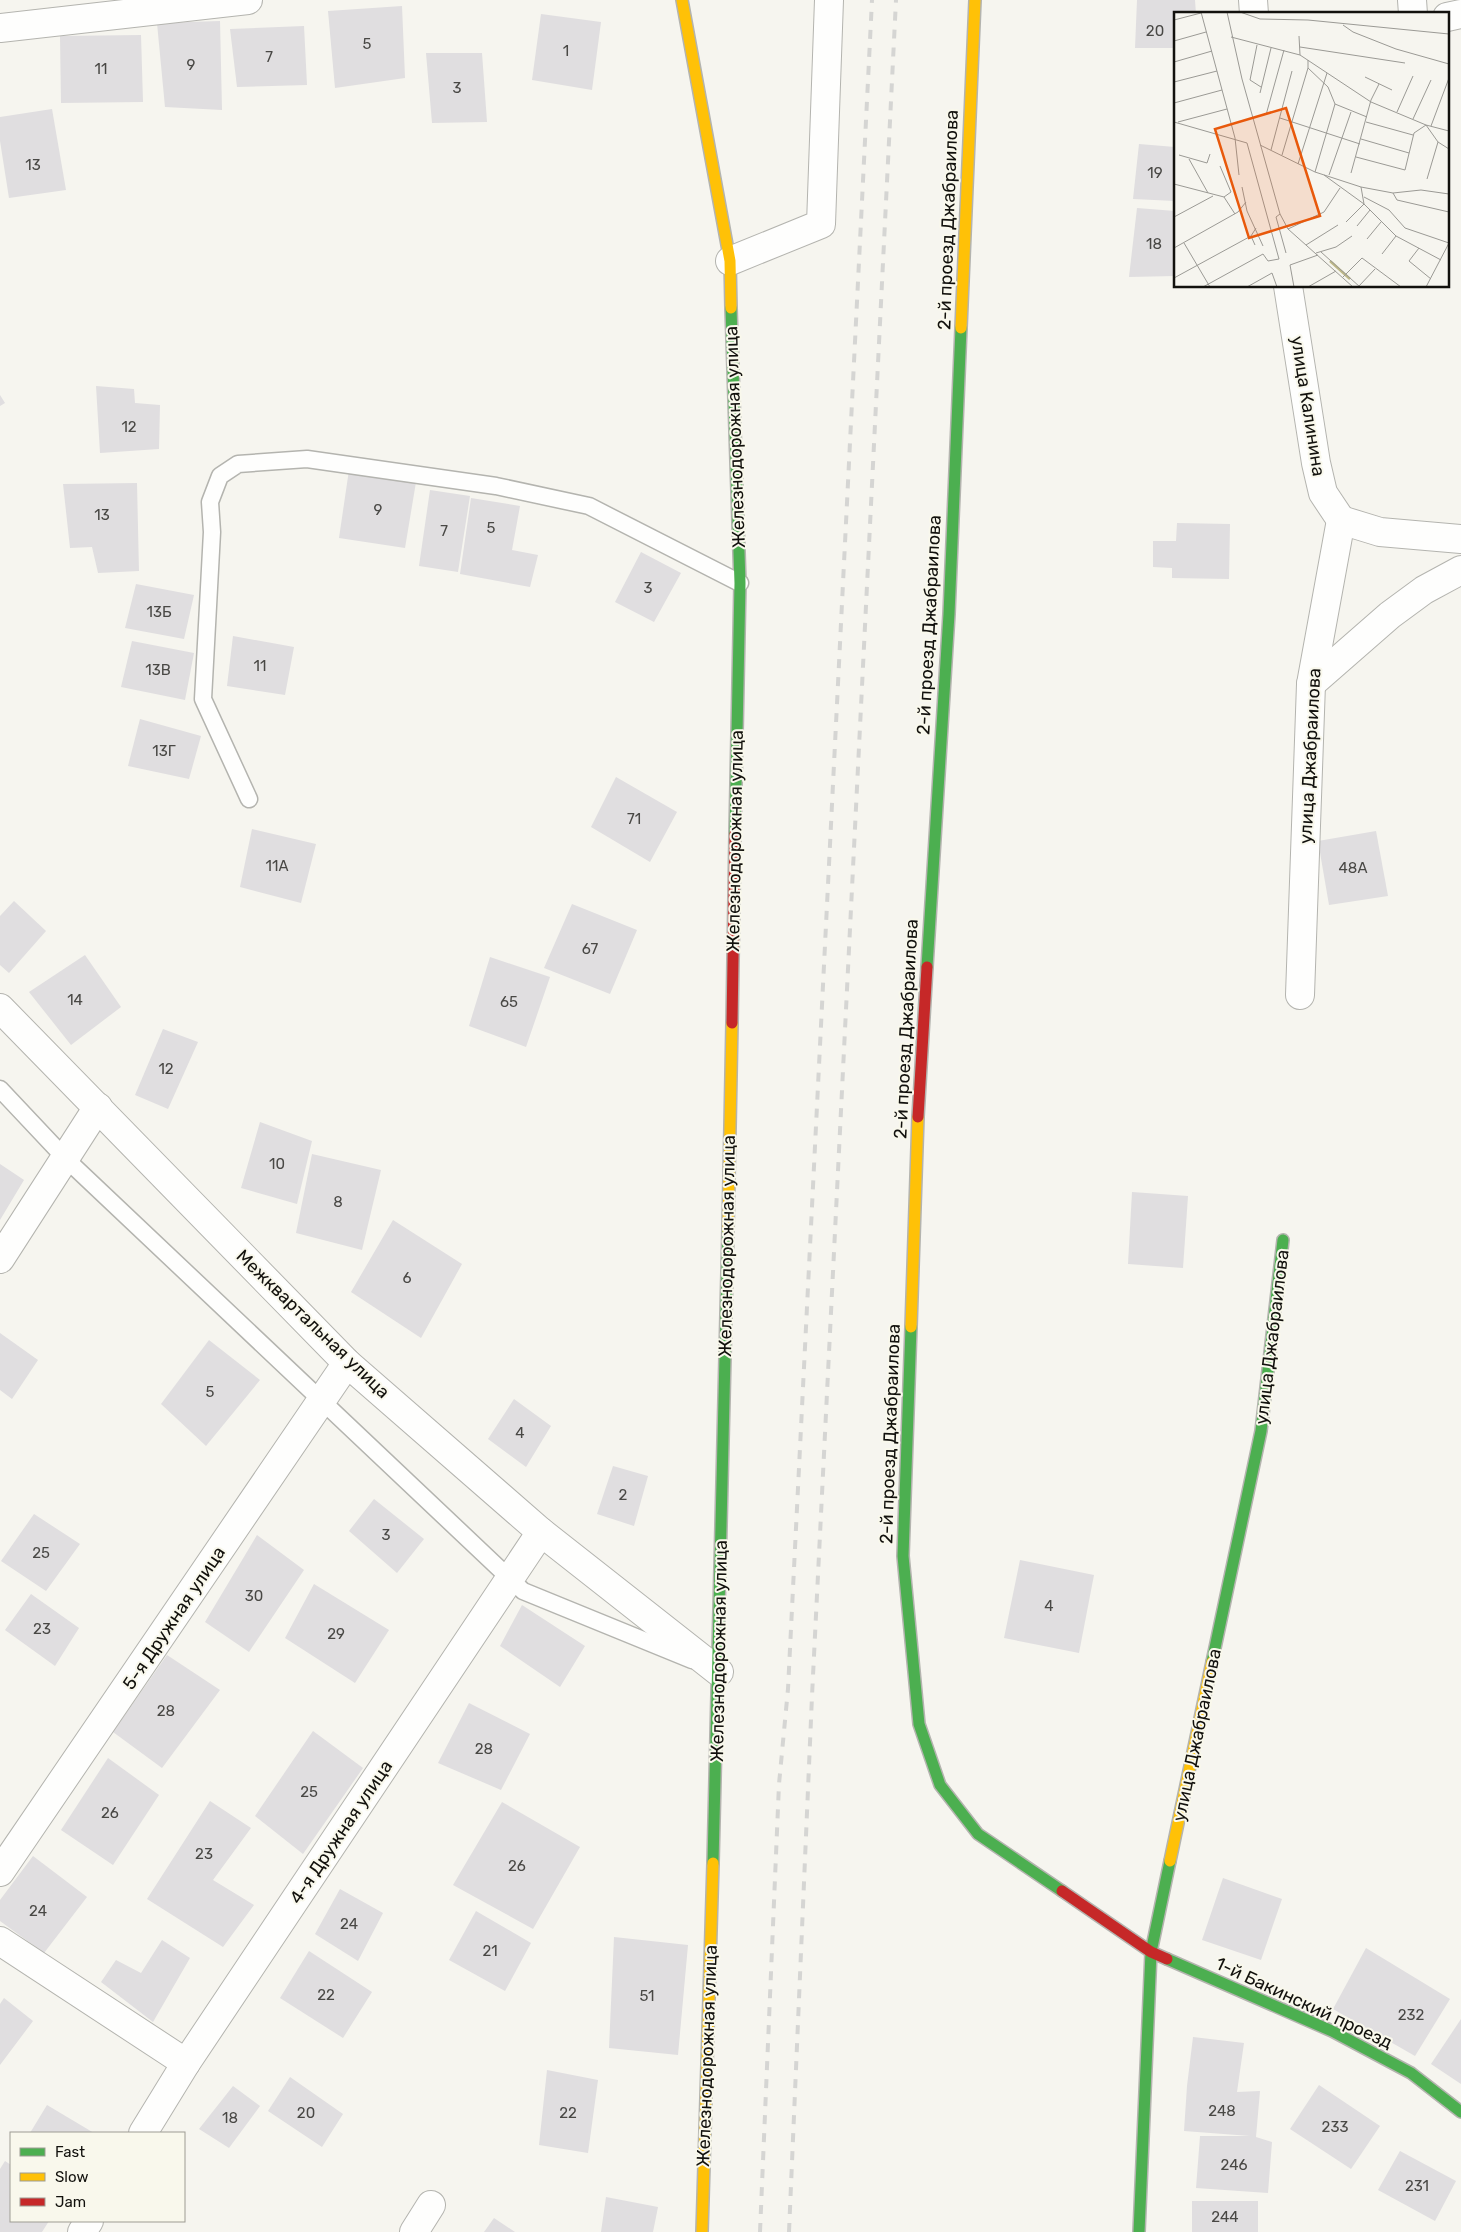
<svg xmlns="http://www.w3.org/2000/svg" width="1461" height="2232" viewBox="0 0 1461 2232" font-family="Rubik,sans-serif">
  <rect width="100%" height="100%" fill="#f6f5ef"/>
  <g fill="#e0dee0">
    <path d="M 1137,0 L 1195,0 L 1196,14 L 1175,14 L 1175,48 L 1135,48 Z"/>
    <path d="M 402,6 L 405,78 L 335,88 L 328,11 Z"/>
    <path d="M 541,14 L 601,22 L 592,90 L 532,80 Z"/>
    <path d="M 220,21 L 222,110 L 165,107 L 157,23 Z"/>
    <path d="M 304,26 L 307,85 L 237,87 L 230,29 Z"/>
    <path d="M 141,35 L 143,102 L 61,103 L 60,36 Z"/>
    <path d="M 426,53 L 482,53 L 487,122 L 432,123 Z"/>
    <path d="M 52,109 L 66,190 L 9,198 L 0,141 L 0,117 Z"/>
    <path d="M 1139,144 L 1175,147 L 1175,201 L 1133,199 Z"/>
    <path d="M 1137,208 L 1175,211 L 1175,276 L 1129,277 Z"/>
    <path d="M 96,386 L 134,389 L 135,403 L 160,405 L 159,449 L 100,453 Z"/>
    <path d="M 0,395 L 5,403 L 0,406 Z"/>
    <path d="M 349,470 L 416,482 L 405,548 L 339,538 Z"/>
    <path d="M 137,483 L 139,571 L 98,573 L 92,547 L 70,548 L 63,484 Z"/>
    <path d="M 430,490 L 470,496 L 458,572 L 419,566 Z"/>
    <path d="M 471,498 L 520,506 L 512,550 L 538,555 L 530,587 L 460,574 Z"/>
    <path d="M 1177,523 L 1230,524 L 1229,579 L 1172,578 L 1172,568 L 1153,567 L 1153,541 L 1176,541 Z"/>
    <path d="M 641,552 L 681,573 L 654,622 L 615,602 Z"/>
    <path d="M 136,584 L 194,595 L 184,639 L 125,628 Z"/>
    <path d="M 233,636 L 294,647 L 285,695 L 227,686 Z"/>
    <path d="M 132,641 L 194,653 L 185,700 L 121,687 Z"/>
    <path d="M 140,719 L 201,736 L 189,779 L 128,766 Z"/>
    <path d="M 616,777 L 677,812 L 650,862 L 591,827 Z"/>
    <path d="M 252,829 L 316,844 L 301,903 L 240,887 Z"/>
    <path d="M 1376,831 L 1388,896 L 1329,905 L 1318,841 Z"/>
    <path d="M 14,901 L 46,931 L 9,973 L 0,965 L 0,916 Z"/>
    <path d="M 572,904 L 637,930 L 610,994 L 544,968 Z"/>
    <path d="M 85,955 L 121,1007 L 71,1045 L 29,992 Z"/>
    <path d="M 490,957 L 550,977 L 526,1047 L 469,1026 Z"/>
    <path d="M 163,1029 L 198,1042 L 168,1109 L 135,1095 Z"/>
    <path d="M 260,1122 L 312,1141 L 297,1204 L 241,1188 Z"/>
    <path d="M 312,1154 L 381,1170 L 362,1250 L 296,1233 Z"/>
    <path d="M 0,1164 L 24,1180 L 0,1220 Z"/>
    <path d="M 1132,1192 L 1188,1196 L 1183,1268 L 1128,1264 Z"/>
    <path d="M 393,1220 L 462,1264 L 421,1338 L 351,1292 Z"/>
    <path d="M 0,1333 L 38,1360 L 12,1399 L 0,1390 Z"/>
    <path d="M 209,1340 L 260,1380 L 206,1446 L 161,1404 Z"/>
    <path d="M 514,1399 L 551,1426 L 526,1467 L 488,1439 Z"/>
    <path d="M 613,1466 L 648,1476 L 634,1526 L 597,1514 Z"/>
    <path d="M 374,1499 L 424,1539 L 397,1573 L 349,1531 Z"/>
    <path d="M 34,1514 L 80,1544 L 46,1591 L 1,1561 Z"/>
    <path d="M 257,1535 L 304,1570 L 249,1652 L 205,1622 Z"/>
    <path d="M 1020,1560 L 1094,1575 L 1079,1653 L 1004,1638 Z"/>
    <path d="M 314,1584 L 389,1630 L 355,1683 L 285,1638 Z"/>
    <path d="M 31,1594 L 79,1628 L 55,1666 L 5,1630 Z"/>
    <path d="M 522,1605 L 585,1646 L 560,1687 L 500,1646 Z"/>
    <path d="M 167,1655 L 220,1690 L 162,1768 L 113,1732 Z"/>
    <path d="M 469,1703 L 530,1734 L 501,1790 L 438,1763 Z"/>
    <path d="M 313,1731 L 363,1768 L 303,1854 L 255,1816 Z"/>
    <path d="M 108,1758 L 159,1795 L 113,1865 L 61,1830 Z"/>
    <path d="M 210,1801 L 251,1828 L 213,1880 L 254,1905 L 223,1947 L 147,1899 Z"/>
    <path d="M 502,1802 L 580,1847 L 533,1929 L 453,1885 Z"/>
    <path d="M 33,1856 L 87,1897 L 44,1953 L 0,1921 L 0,1900 Z"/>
    <path d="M 1223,1878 L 1282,1899 L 1261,1960 L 1202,1940 Z"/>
    <path d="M 340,1889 L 383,1913 L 358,1961 L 315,1934 Z"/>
    <path d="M 476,1911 L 531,1943 L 505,1991 L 449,1960 Z"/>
    <path d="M 614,1937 L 688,1945 L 678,2055 L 609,2048 Z"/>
    <path d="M 162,1940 L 190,1958 L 153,2022 L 101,1982 L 116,1960 L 141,1973 Z"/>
    <path d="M 1366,1948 L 1450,1999 L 1415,2056 L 1333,2009 Z"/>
    <path d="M 309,1951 L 372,1992 L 343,2038 L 280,1998 Z"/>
    <path d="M 4,1998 L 33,2021 L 0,2065 L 0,2004 Z"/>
    <path d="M 1461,2019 L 1461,2084 L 1431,2064 Z"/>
    <path d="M 1193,2037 L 1244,2043 L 1237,2092 L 1260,2091 L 1256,2137 L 1272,2142 L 1268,2193 L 1196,2188 L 1200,2136 L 1250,2136 L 1184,2131 L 1187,2086 Z"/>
    <path d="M 547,2070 L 598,2080 L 588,2153 L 539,2145 Z"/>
    <path d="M 290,2077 L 343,2114 L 322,2147 L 268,2111 Z"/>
    <path d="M 1319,2085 L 1380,2126 L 1351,2169 L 1290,2129 Z"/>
    <path d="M 233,2086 L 260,2106 L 229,2148 L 199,2129 Z"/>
    <path d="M 47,2105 L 94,2133 L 30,2133 Z"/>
    <path d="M 1400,2151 L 1456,2181 L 1435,2221 L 1378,2190 Z"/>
    <path d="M 5,2161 L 11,2165 L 11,2221 L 49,2221 L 42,2232 L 0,2232 L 0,2169 Z"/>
    <path d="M 606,2197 L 658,2207 L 653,2232 L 601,2232 Z"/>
    <rect x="1192" y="2201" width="66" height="31"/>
    <path d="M 494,2218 L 515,2232 L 484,2232 Z"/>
  </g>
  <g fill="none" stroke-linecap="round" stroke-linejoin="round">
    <defs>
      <g id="lane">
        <path d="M 249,799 L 203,699 L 212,532 L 210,502 L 220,476 L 238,464 L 307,459 L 496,486 L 589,506 L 740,583"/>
        <path d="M 0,1089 L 65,1158 L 523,1591 L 692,1660"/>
      </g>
      <g id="street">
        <path d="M 1253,0 L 1254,14"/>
        <path d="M 1412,0 L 1413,14"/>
        <path d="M 1447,17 L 1461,14"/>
        <path d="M 0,28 L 248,0"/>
        <path d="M 730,261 L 821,224 L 829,0"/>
        <path d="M 1288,286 L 1316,463 L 1323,493 L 1341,520"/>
        <path d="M 1341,520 L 1380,532 L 1461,539"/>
        <path d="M 1311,684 L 1390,615 L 1424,590 L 1461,570"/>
        <path d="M 1300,995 L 1311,684 L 1341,520"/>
        <path d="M 0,1008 L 347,1363 L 541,1532 L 719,1672"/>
        <path d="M 0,1259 L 98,1107"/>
        <path d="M 0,1872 L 347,1363"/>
        <path d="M 0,1941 L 186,2063"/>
        <path d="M 143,2133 L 186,2063 L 541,1532"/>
        <path d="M 82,2232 L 89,2221"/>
        <path d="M 414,2232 L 431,2205"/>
      </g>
      <g id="fast">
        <path d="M 731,308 L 740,583 L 735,834"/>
        <path d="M 927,967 L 949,614 L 961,328"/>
        <path d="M 911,1327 L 903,1556 L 919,1724 L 940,1785 L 978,1834 L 1062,1891"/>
        <path d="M 1212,1662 L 1261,1431 L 1283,1240"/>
        <path d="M 713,1863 L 728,1230"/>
        <path d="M 1167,1959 L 1332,2031 L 1411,2073 L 1461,2112"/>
        <path d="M 1139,2232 L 1151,1952 L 1170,1861"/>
      </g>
      <g id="slow">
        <path d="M 682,0 L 730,261 L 731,308"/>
        <path d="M 961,328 L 975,0"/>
        <path d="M 728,1230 L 732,1023"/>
        <path d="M 911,1327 L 918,1117"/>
        <path d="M 1170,1861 L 1212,1662"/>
        <path d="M 702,2232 L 713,1863"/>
      </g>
      <g id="jam">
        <path d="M 732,1023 L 735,834"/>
        <path d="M 918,1117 L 927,967"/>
        <path d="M 1062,1891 L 1151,1952 L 1167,1959"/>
      </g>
    </defs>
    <use href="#lane" stroke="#b4b4af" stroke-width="19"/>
    <use href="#street" stroke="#b4b4af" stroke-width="30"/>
    <use href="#fast" stroke="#b4b4af" stroke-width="14"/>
    <use href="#slow" stroke="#b4b4af" stroke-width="14"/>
    <use href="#jam" stroke="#b4b4af" stroke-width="14"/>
    <use href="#lane" stroke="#fefefd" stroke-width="16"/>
    <use href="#street" stroke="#fefefd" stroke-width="28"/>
    <use href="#fast" stroke="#4caf50" stroke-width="11"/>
    <use href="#slow" stroke="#ffc107" stroke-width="11"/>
    <use href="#jam" stroke="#c62828" stroke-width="11"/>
    <g stroke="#d5d5d3" stroke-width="4" stroke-dasharray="9 9" stroke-linecap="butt">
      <path d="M 760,2232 L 779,1784 L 788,1689 L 872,0"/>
      <path d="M 789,2232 L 812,1696 L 896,0"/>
    </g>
  </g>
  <g text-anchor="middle" stroke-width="4" stroke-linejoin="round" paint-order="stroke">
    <g font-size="15" fill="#494845">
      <text x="1155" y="36">20</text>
      <text x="367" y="49">5</text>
      <text x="566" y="56">1</text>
      <text x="269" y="62">7</text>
      <text x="191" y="70">9</text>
      <text x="101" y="74">11</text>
      <text x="457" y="93">3</text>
      <text x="33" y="170">13</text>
      <text x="1155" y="178">19</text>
      <text x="1154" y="249">18</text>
      <text x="129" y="432">12</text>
      <text x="378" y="515">9</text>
      <text x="102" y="520">13</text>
      <text x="491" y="533">5</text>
      <text x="444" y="536">7</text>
      <text x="648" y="593">3</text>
      <text x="159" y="617">13Б</text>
      <text x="260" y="671">11</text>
      <text x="158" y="675">13В</text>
      <text x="164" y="756">13Г</text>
      <text x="634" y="824">71</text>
      <text x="277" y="871">11А</text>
      <text x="1353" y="873">48А</text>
      <text x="590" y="954">67</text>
      <text x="75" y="1005">14</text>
      <text x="509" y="1007">65</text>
      <text x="166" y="1074">12</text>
      <text x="277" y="1169">10</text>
      <text x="338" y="1207">8</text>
      <text x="407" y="1283">6</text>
      <text x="210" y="1397">5</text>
      <text x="520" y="1438">4</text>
      <text x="623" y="1500">2</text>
      <text x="386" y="1540">3</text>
      <text x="41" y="1558">25</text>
      <text x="254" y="1601">30</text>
      <text x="1049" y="1611">4</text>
      <text x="42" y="1634">23</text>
      <text x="336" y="1639">29</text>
      <text x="166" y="1716">28</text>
      <text x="484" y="1754">28</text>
      <text x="309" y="1797">25</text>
      <text x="110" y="1818">26</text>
      <text x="204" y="1859">23</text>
      <text x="517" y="1871">26</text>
      <text x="38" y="1916">24</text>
      <text x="349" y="1929">24</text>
      <text x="490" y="1956">21</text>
      <text x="326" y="2000">22</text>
      <text x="647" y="2001">51</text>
      <text x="1411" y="2020">232</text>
      <text x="1222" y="2116">248</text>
      <text x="306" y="2118">20</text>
      <text x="568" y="2118">22</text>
      <text x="230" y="2123">18</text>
      <text x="1335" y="2132">233</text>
      <text x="1234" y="2170">246</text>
      <text x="1417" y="2191">231</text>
      <text x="1225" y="2222">244</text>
    </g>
    <g font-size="18" fill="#12110d" stroke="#f9f8ec">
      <text transform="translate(948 220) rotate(-88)" y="6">2-й проезд Джабраилова</text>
      <text transform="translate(1308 406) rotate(81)" y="6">улица Калинина</text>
      <text transform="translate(735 437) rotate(-92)" y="6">Железнодорожная улица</text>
      <text transform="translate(929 625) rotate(-87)" y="6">2-й проезд Джабраилова</text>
      <text transform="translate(1310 756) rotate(-87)" y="6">улица Джабраилова</text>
      <text transform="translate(735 841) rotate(-89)" y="6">Железнодорожная улица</text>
      <text transform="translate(906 1029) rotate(-87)" y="6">2-й проезд Джабраилова</text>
      <text transform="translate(727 1246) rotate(-89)" y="6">Железнодорожная улица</text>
      <text transform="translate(313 1324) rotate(44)" y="6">Межквартальная улица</text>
      <text transform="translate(1272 1337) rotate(-83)" y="6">улица Джабраилова</text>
      <text transform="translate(890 1434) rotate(-88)" y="6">2-й проезд Джабраилова</text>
      <text transform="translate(174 1618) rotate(-56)" y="6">5-я Дружная улица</text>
      <text transform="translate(719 1651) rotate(-89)" y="6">Железнодорожная улица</text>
      <text transform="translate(1197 1735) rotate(-78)" y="6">улица Джабраилова</text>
      <text transform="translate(341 1832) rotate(-56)" y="6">4-я Дружная улица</text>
      <text transform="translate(1304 2003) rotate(25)" y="6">1-й Бакинский проезд</text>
      <text transform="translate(707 2056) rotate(-88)" y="6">Железнодорожная улица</text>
    </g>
  </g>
  <g transform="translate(1174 12)">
    <rect width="275" height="275" fill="#f6f5ef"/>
    <path fill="none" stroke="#bdb785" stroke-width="2.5" d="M 156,249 L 176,267"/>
    <path fill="none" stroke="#9b9a95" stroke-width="1" d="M 27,0 L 61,126 L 65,163M 53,0 L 68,67 L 106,202 L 114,217 L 179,275M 66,0 L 86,7 L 134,8 L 275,22M 0,8 L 27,1M 169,13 L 179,20 L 222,37 L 275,52M 125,24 L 126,43M 57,25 L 126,43 L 197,90 L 252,113 L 275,119M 0,29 L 32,20M 83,33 L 76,68 L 87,75M 126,35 L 231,51M 134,48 L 134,56 L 154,75 L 161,92 L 193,105M 0,50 L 38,39M 191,65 L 218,78M 0,70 L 43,59M 86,81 L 97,36M 0,91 L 48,78M 223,100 L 239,64M 92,103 L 110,38M 106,106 L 186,132M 239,107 L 257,68M 0,110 L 73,131 L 105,247 L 94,249 L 89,242 L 29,275M 4,110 L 53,97M 192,110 L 239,123M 257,114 L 275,66M 187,127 L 235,141M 86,133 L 141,160 L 187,175 L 219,181 L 247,178 L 275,182M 97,138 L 118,59M 5,143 L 33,151 L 36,142M 108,143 L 134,56M 182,145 L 231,158 L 240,121 L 252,113 L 264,130 L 275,137M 15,147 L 34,181M 124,152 L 153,61M 46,154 L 57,180 L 50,185M 141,160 L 161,92M 177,161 L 197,88 L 205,72M 150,163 L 190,192 L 222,224 L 267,248M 155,163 L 177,100M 253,167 L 264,130M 0,172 L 50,185M 68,175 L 73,199 L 89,234M 219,181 L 223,188 L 275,200M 50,185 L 61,202M 190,185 L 215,198 L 231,216 L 275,231 L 252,275M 106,202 L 102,205 L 112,241M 0,205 L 39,184M 172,210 L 190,192 L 187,175M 183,214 L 196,198M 114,217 L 150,200 L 166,176M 193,227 L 207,210M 10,231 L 36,275M 81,233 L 77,224 L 82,216M 132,233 L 164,213M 0,236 L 64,200 L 72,190M 245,236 L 235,249 L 257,267M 147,240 L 186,275M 142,241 L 162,235 L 178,224M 208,242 L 222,224M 169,265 L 188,246 L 227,275M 0,266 L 77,224M 185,274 L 201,257M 73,275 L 98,261 L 103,275M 120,275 L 116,253 L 144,243M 134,275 L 162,259"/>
    <path fill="#e8590c" fill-opacity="0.15" stroke="#e8590c" stroke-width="2.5" d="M 112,96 L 146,204 L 75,226 L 41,117 Z"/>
    <rect width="275" height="275" fill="none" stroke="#12110d" stroke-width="2.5"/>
  </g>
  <rect x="10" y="2132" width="175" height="90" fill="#f9f8ec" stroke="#9d9c93"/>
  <rect x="20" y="2148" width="25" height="8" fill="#4caf50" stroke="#9d9c93"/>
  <text x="55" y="2157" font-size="15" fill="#12110d">Fast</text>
  <rect x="20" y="2173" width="25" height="8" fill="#ffc107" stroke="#9d9c93"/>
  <text x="55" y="2182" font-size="15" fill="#12110d">Slow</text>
  <rect x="20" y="2198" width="25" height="8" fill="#c62828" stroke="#9d9c93"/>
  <text x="55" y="2207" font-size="15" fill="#12110d">Jam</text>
</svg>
